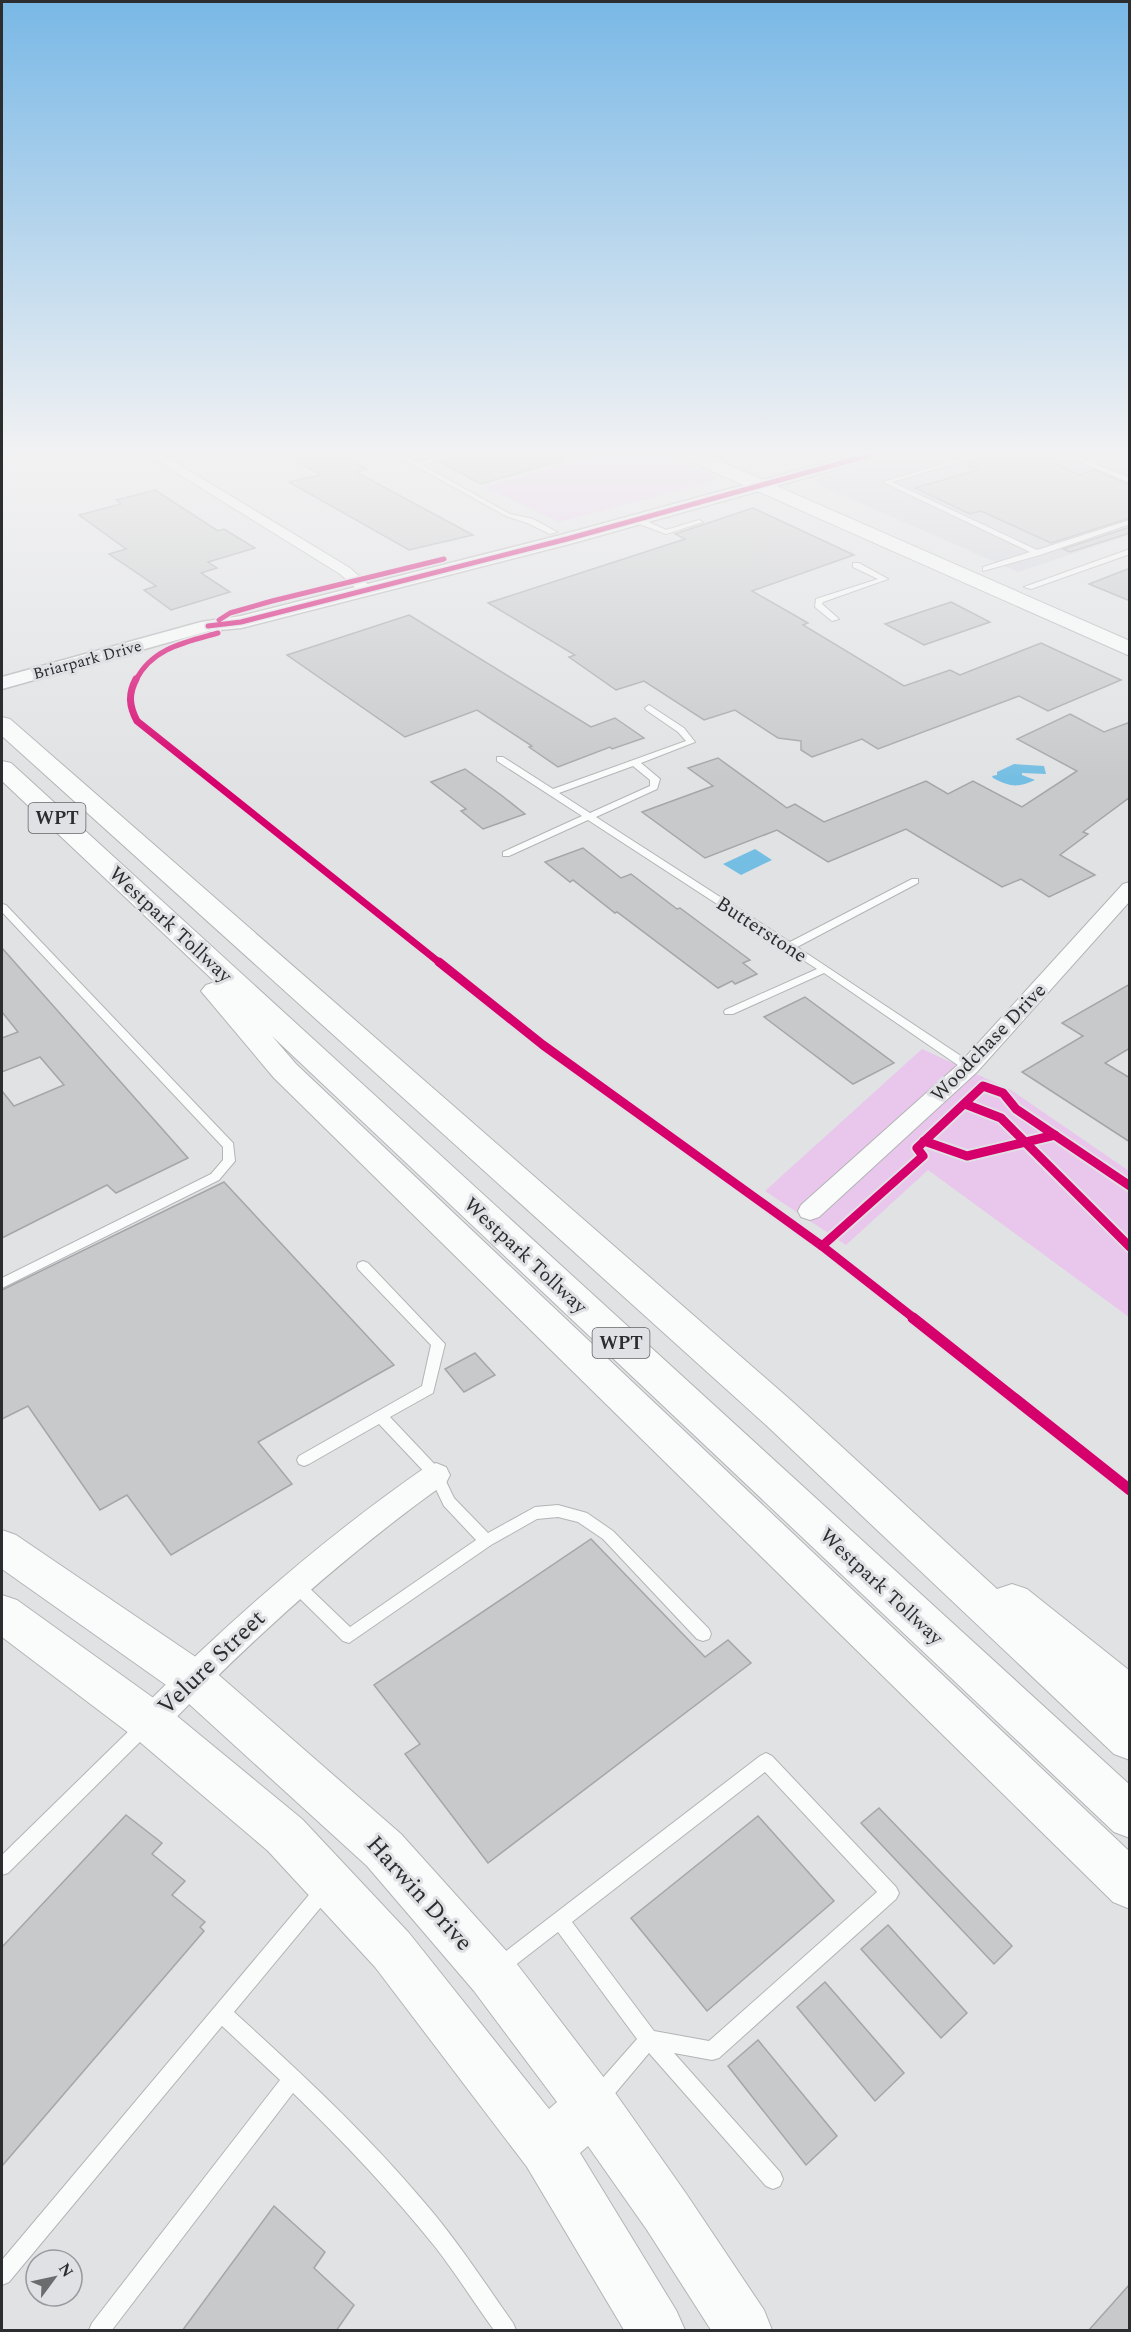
<svg xmlns="http://www.w3.org/2000/svg" width="1131" height="2332" viewBox="0 0 1131 2332" font-family="Spectral,serif">
  <rect width="100%" height="100%" fill="#e1e2e4"/>
  <path fill="#d3d4dc" d="M 899,455 L 1129,455 L 1129,535 L 1018,572 L 814,483 L 822,477 Z"/>
  <g fill="#e9c6ec">
    <path d="M 596,455 L 665,455 L 715,477 L 714,481 L 559,522 L 485,487 Z"/>
    <path d="M 922,1049 L 1011,1090 L 1129,1171 L 1129,1317 L 928,1170 L 846,1245 L 765,1191 Z"/>
  </g>
  <g fill="#74bee3">
    <path d="M 1014,764 L 1044,766 L 1046,774 L 1022,773 L 1022,775 L 1035,780 C 1018,788 1010,787 993,778 L 992,776 L 997,775 L 997,772 Z"/>
    <path d="M 755,849 L 772,860 L 741,875 L 723,864 Z"/>
  </g>
  <g fill="#c8c9ca" stroke="#a5a6a8" stroke-width="1.5">
    <path d="M 286,455 L 340,455 L 367,469 L 356,472 L 473,535 L 409,550 L 289,482 L 321,475 Z"/>
    <path d="M 466,455 L 563,455 L 563,460 L 481,484 L 440,462 Z"/>
    <path d="M 1004,455 L 1034,455 L 1080,475 L 1094,470 L 1130,485 L 1130,518 L 1051,543 L 981,511 L 970,514 L 915,488 L 978,470 L 967,465 Z"/>
    <path d="M 155,490 L 218,531 L 224,529 L 255,548 L 208,562 L 217,568 L 201,573 L 230,592 L 171,610 L 144,590 L 156,586 L 109,554 L 126,549 L 79,515 L 121,504 L 116,500 Z"/>
    <path d="M 753,508 L 854,555 L 752,591 L 808,623 L 803,625 L 904,686 L 950,670 L 960,675 L 1041,643 L 1121,680 L 1048,711 L 1019,696 L 878,749 L 862,739 L 812,757 L 801,750 L 801,741 L 778,738 L 735,710 L 704,720 L 644,681 L 616,690 L 569,657 L 575,655 L 488,603 L 685,539 L 675,534 Z"/>
    <path d="M 1130,527 L 1130,533 L 1070,552 L 1063,549 Z"/>
    <path d="M 1130,568 L 1130,601 L 1089,584 Z"/>
    <path d="M 951,602 L 990,622 L 924,645 L 885,624 Z"/>
    <path d="M 409,615 L 591,727 L 615,718 L 644,738 L 612,749 L 610,747 L 558,767 L 529,747 L 532,746 L 477,710 L 405,737 L 287,655 Z"/>
    <path d="M 1070,714 L 1104,732 L 1130,722 L 1130,797 L 1083,832 L 1088,834 L 1060,855 L 1095,875 L 1049,897 L 1021,879 L 1002,887 L 906,829 L 828,862 L 777,830 L 705,858 L 642,812 L 713,786 L 688,768 L 718,758 L 787,808 L 795,804 L 824,822 L 926,781 L 948,794 L 973,781 L 1022,807 L 1077,771 L 1017,739 Z"/>
    <path d="M 465,769 L 501,795 L 525,814 L 483,829 L 461,811 L 466,809 L 431,782 Z"/>
    <path d="M 583,848 L 621,878 L 631,874 L 677,909 L 680,908 L 750,960 L 743,963 L 757,974 L 735,984 L 732,981 L 718,988 L 617,912 L 615,913 L 573,880 L 570,882 L 545,862 Z"/>
    <path d="M 2,948 L 188,1158 L 116,1193 L 107,1185 L 2,1238 L 2,1091 L 14,1106 L 64,1085 L 40,1057 L 2,1072 L 2,1038 L 18,1032 L 2,1012 Z"/>
    <path d="M 1130,984 L 1130,1048 L 1105,1063 L 1130,1078 L 1130,1142 L 1022,1072 L 1083,1036 L 1062,1023 Z"/>
    <path d="M 805,997 L 894,1063 L 853,1084 L 764,1017 Z"/>
    <path d="M 224,1182 L 394,1365 L 258,1442 L 292,1484 L 171,1555 L 127,1495 L 100,1510 L 28,1406 L 2,1419 L 2,1290 Z"/>
    <path d="M 475,1353 L 495,1375 L 464,1392 L 445,1369 Z"/>
    <path d="M 591,1539 L 705,1657 L 728,1640 L 751,1663 L 488,1863 L 405,1754 L 420,1744 L 374,1685 Z"/>
    <path d="M 879,1808 L 1012,1946 L 994,1964 L 861,1823 Z"/>
    <path d="M 126,1815 L 162,1843 L 152,1854 L 185,1881 L 172,1895 L 205,1922 L 200,1927 L 204,1931 L 2,2166 L 2,1947 Z"/>
    <path d="M 758,1816 L 834,1901 L 707,2011 L 631,1918 Z"/>
    <path d="M 888,1925 L 967,2013 L 941,2038 L 861,1949 Z"/>
    <path d="M 825,1982 L 904,2073 L 875,2101 L 797,2007 Z"/>
    <path d="M 758,2040 L 837,2136 L 806,2165 L 728,2066 Z"/>
    <path d="M 274,2206 L 325,2252 L 314,2268 L 354,2305 L 336,2331 L 182,2331 Z"/>
    <path d="M 1130,2284 L 1130,2331 L 1088,2331 Z"/>
  </g>
  <g fill="none" stroke-linecap="round" stroke-linejoin="round">
    <defs>
      <g id="service">
        <path d="M 396,455 L 403,455 L 417,462 L 448,455 L 458,455 L 422,465 L 510,514 L 533,519 L 557,532 L 550,534 L 527,523 L 506,516 Z"/>
        <path d="M 974,455 L 983,455 L 892,482 L 1037,550 L 1130,520 L 1130,524 L 1040,555 L 983,571 L 983,567 L 1030,552 L 883,482 Z"/>
        <path d="M 1064,455 L 1072,455 L 1130,478 L 1130,483 Z"/>
        <path d="M 634,518 L 640,518 L 666,530 L 699,520 L 703,522 L 666,534 L 634,522 Z"/>
        <path d="M 1130,549 L 1130,554 L 1031,589 L 1024,587 Z"/>
        <path d="M 853,563 L 859,563 L 888,579 L 823,602 L 822,604 L 839,619 L 832,621 L 815,607 L 816,599 L 878,579 L 853,567 Z"/>
        <path d="M 649,705 L 684,728 L 695,742 L 641,763 L 660,779 L 657,789 L 596,817 L 790,942 L 912,879 L 918,879 L 918,883 L 797,947 L 973,1064 L 975,1067 L 973,1070 L 965,1070 L 824,973 L 733,1014 L 725,1014 L 724,1012 L 725,1010 L 817,969 L 588,820 L 509,856 L 503,856 L 503,852 L 582,816 L 497,761 L 497,757 L 503,757 L 553,789 L 686,741 L 678,732 L 646,710 L 645,708 ZM 633,766 L 650,780 L 650,786 L 590,813 L 559,793 Z"/>
        <path d="M 2,904 L 6,905 L 233,1143 L 235,1161 L 219,1180 L 2,1288 L 2,1278 L 211,1174 L 223,1160 L 223,1147 L 2,912 Z"/>
        <path d="M 363,1261 L 368,1263 L 445,1344 L 433,1393 L 390,1417 L 441,1471 L 454,1498 L 488,1533 L 535,1507 L 558,1505 L 587,1513 L 613,1531 L 709,1629 L 711,1634 L 709,1639 L 703,1641 L 697,1639 L 603,1539 L 578,1522 L 558,1517 L 537,1519 L 491,1545 L 349,1643 L 343,1641 L 290,1589 L 287,1584 L 290,1579 L 295,1577 L 300,1579 L 350,1627 L 476,1540 L 444,1506 L 431,1479 L 379,1424 L 309,1464 L 304,1466 L 299,1464 L 297,1460 L 299,1456 L 422,1386 L 431,1345 L 358,1269 L 357,1266 L 358,1263 Z"/>
        <path d="M 144,1719 L 150,1722 L 152,1727 L 150,1732 L 8,1873 L 2,1875 L 2,1855 L 138,1722 Z"/>
        <path d="M 766,1753 L 772,1756 L 896,1887 L 899,1893 L 896,1899 L 719,2058 L 712,2060 L 674,2053 L 780,2172 L 783,2179 L 780,2186 L 773,2189 L 766,2186 L 649,2053 L 607,2103 L 600,2106 L 593,2103 L 590,2096 L 593,2089 L 637,2039 L 558,1932 L 505,1973 L 499,1976 L 493,1973 L 490,1967 L 493,1961 L 760,1756 ZM 765,1772 L 877,1892 L 709,2041 L 654,2031 L 572,1922 Z"/>
        <path d="M 325,1880 L 331,1883 L 334,1889 L 331,1895 L 234,2012 C 300,2072 366,2133 424,2202 C 457,2240 484,2282 513,2323 L 516,2330 L 494,2330 C 474,2303 457,2275 436,2248 C 392,2193 344,2142 293,2093 L 112,2330 L 89,2330 L 92,2323 L 280,2080 L 222,2026 L 9,2282 L 2,2285 L 2,2260 L 319,1883 Z"/>
      </g>
      <g id="minor">
        <path d="M 148,455 L 163,455 L 350,568 L 373,589 L 370,592 L 360,592 L 340,574 Z"/>
        <path d="M 1130,882 L 1130,901 L 977,1072 L 819,1217 L 810,1220 L 801,1217 L 798,1211 L 801,1205 L 961,1062 L 1123,884 Z"/>
        <path d="M 436,1463 L 446,1467 L 450,1475 L 446,1483 C 342,1557 250,1641 161,1733 L 150,1737 L 139,1733 L 134,1722 L 139,1711 C 228,1622 322,1539 426,1467 Z"/>
      </g>
      <path id="tertiary" d="M 853,455 L 878,455 L 876,458 L 573,543 L 241,628 L 209,631 L 2,689 L 2,677 L 201,622 L 241,616 L 561,535 Z"/>
      <g id="secondary">
        <path d="M 682,455 L 706,455 L 1130,641 L 1130,656 L 685,459 Z"/>
        <path d="M 2,1530 L 16,1535 L 206,1664 L 401,1834 L 510,1955 L 611,2087 L 685,2192 L 764,2310 L 772,2330 L 711,2330 L 647,2230 L 588,2146 L 580,2153 L 676,2310 L 685,2330 L 624,2330 L 527,2167 L 375,1967 L 268,1851 L 134,1737 L 2,1637 L 2,1595 L 17,1600 L 166,1707 L 302,1819 L 409,1933 L 549,2109 L 557,2102 L 474,1991 L 367,1866 L 176,1692 L 2,1569 Z"/>
      </g>
      <g id="motorway">
        <path d="M 2,717 L 10,719 L 794,1403 L 997,1589 L 1012,1584 L 1027,1589 L 1130,1671 L 1130,1760 L 1114,1754 L 766,1425 L 2,736 Z"/>
        <path d="M 2,761 L 11,763 L 1130,1785 L 1130,1838 L 1114,1832 L 272,1036 L 296,1064 L 1130,1852 L 1130,1909 L 1113,1902 L 274,1078 L 201,991 L 206,985 L 215,982 L 2,781 Z"/>
      </g>
    </defs>
    <use href="#service" stroke="#b4b4b6" stroke-width="2"/>
    <use href="#minor" stroke="#b4b4b6" stroke-width="2"/>
    <use href="#tertiary" stroke="#b4b4b6" stroke-width="3"/>
    <use href="#secondary" stroke="#b4b4b6" stroke-width="2"/>
    <use href="#motorway" stroke="#b4b4b6" stroke-width="2"/>
    <use href="#service" fill="#fafbfb" fill-rule="evenodd"/>
    <use href="#minor" fill="#fafbfb" fill-rule="evenodd"/>
    <use href="#tertiary" fill="#fafbfb" fill-rule="evenodd"/>
    <use href="#secondary" fill="#fafbfb" fill-rule="evenodd"/>
    <use href="#motorway" fill="#fafbfb" fill-rule="evenodd"/>
    <defs>
      <g id="cycleway-far3">
        <path d="M 219,620 L 230,613 L 272,601 L 444,559"/>
        <path d="M 208,626 L 241,622 L 567,539 L 870,455"/>
        <path d="M 136,680 C 152,648 186,642 218,633"/>
      </g>
      <path id="cycleway-far2" d="M 136,679 C 128,694 129,706 137,721 L 440,963"/>
      <g id="cycleway-far1">
        <path d="M 439,962 L 543,1045 L 822,1246 L 915,1319"/>
        <path d="M 965,1104 L 1001,1118 L 1130,1247"/>
        <path d="M 924,1141 L 967,1156 L 1055,1135"/>
        <path d="M 822,1246 L 923,1156 L 917,1148 L 983,1086 L 1003,1093 L 1016,1109 L 1130,1186"/>
      </g>
      <path id="cycleway" d="M 913,1318 L 1130,1490"/>
    </defs>
    <use href="#cycleway-far3" stroke="#e0e1e5" stroke-width="8"/>
    <use href="#cycleway-far2" stroke="#e0e1e5" stroke-width="10"/>
    <use href="#cycleway-far1" stroke="#e0e1e5" stroke-width="13"/>
    <use href="#cycleway" stroke="#e0e1e5" stroke-width="15"/>
    <use href="#cycleway-far3" stroke="#d6006c" stroke-width="5"/>
    <use href="#cycleway-far2" stroke="#d6006c" stroke-width="7"/>
    <use href="#cycleway-far1" stroke="#d6006c" stroke-width="9"/>
    <use href="#cycleway" stroke="#d6006c" stroke-width="11"/>
  </g>
  <linearGradient id="sky" x2="0" y2="1"><stop stop-color="#79b8e6"/><stop offset="0.58" stop-color="#f2f2f3"/><stop offset="1" stop-color="#f2f2f3" stop-opacity="0"/></linearGradient>
  <rect width="1131" height="781" fill="url(#sky)"/>
  <g text-anchor="middle" stroke-width="6" stroke-linejoin="round" paint-order="stroke">
    <g font-size="16" fill="#2c2d2e" stroke="#e0e1e5">
      <text transform="translate(87 659) rotate(-15)" y="6">Briarpark Drive</text>
    </g>
    <g fill="#e0e1e5" stroke="#626365" stroke-width="1.5">
      <rect x="28.5" y="803" width="57" height="30" rx="4.5"/>
      <rect x="592.5" y="1328" width="57" height="30" rx="4.5"/>
    </g>
    <g font-size="18" font-weight="bold" fill="#2c2d2e">
      <text x="57" y="824">WPT</text>
      <text x="621" y="1349">WPT</text>
    </g>
    <g font-size="20" fill="#2c2d2e" stroke="#e0e1e5">
      <text transform="translate(171 924) rotate(43)" y="7">Westpark Tollway</text>
      <text transform="translate(762 929) rotate(33)" y="7">Butterstone</text>
      <text transform="translate(988 1042) rotate(-46)" y="7">Woodchase Drive</text>
      <text transform="translate(526 1255) rotate(43)" y="7">Westpark Tollway</text>
      <text transform="translate(882 1586) rotate(43)" y="7">Westpark Tollway</text>
    </g>
    <g font-size="24" fill="#2c2d2e" stroke="#e0e1e5">
      <text transform="translate(211 1662) rotate(-44)" y="8">Velure Street</text>
      <text transform="translate(420 1893) rotate(48)" y="8">Harwin Drive</text>
    </g>
  </g>
  <rect width="1131" height="2332" fill="none" stroke="#2c2d2e" stroke-width="6"/>
  <g transform="translate(54 2278) rotate(57)"><circle r="28" fill="#e0e1e5" stroke="#98999c" stroke-width="1.5"/>
  <path d="M0-4.5L10 22L0 15L-10 22Z" fill="#6b6c6e"/>
  <text y="-9" font-size="16" font-weight="bold" text-anchor="middle" fill="#2c2d2e">N</text>
  </g>
</svg>
